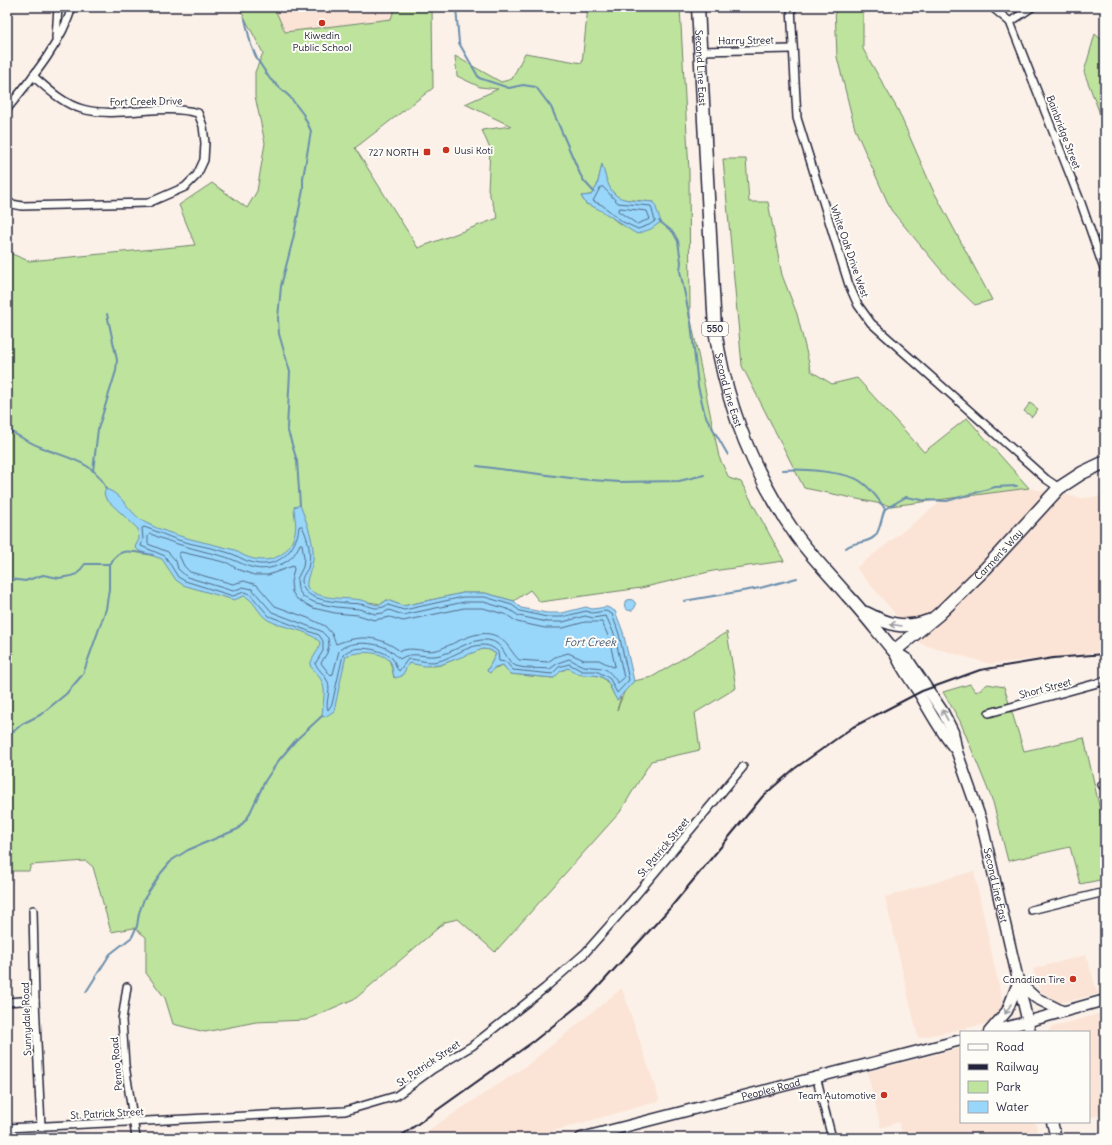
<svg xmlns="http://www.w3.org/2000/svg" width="1112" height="1145" viewBox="0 0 1112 1145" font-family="Delius,sans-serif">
  <rect width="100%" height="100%" fill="#fcf1e8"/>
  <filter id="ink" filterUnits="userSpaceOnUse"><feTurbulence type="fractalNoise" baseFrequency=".025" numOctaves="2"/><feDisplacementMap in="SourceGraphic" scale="8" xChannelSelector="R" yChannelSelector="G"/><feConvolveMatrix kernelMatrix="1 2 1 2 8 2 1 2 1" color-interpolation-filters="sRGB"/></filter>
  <g filter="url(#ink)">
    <g fill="#fbe4d6">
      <path d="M 274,7 L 395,7 L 391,19 L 285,32 Z"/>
      <path d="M 1029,488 L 1082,498 L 1105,496 L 1105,652 L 990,664 L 921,644 L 856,568 L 944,499 Z"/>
      <path d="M 974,871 L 1004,1009 L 996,1022 L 918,1038 L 885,897 Z"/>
      <path d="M 1086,955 L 1098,994 L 1059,1003 L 1040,991 L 1033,969 Z"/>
      <path d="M 622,988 L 660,1101 L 528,1138 L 423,1138 L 424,1133 L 526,1066 Z"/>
      <path d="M 1105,1012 L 1105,1100 L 1102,1106 L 1104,1114 L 1089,1118 L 1089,1032 L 1048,1032 L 1052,1027 Z"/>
      <path d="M 961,1048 L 961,1122 L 1035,1122 L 1039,1138 L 903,1138 L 899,1122 L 881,1128 L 867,1072 Z"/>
    </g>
    <g fill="#bee39d" stroke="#70826c" fill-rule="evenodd">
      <path d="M 244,7 L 274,7 L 285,32 L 391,19 L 395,7 L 432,7 L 433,88 L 355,148 L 418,248 L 498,218 L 488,190 L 490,149 L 482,130 L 511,126 L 465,104 L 498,89 L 480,87 L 457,76 L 455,56 L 501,82 L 512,79 L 525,53 L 582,63 L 588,7 L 680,7 L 689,171 L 690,315 L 719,457 L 729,478 L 741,482 L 784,561 L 713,571 L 641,588 L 540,602 L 530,590 L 514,601 L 485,593 L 463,593 L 403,606 L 387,600 L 381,604 L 368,602 L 392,668 L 394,678 L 409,663 C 419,663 430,668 440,665 C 456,660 471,648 488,649 L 496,654 L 487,671 L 503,665 L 510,674 L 554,678 L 561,671 L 568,668 C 572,670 575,673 579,674 C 588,677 599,672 606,681 C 610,685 613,694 617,700 L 621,697 L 617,710 L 625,690 L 634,681 L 652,677 L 727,632 L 736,688 L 695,713 L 700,750 L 651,761 L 620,812 L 495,952 L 458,919 L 445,922 L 356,998 L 306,1020 L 256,1022 L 205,1032 L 173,1024 L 165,998 L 146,973 L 146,937 L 134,928 L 111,932 L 93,867 L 86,861 L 31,865 L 29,871 L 7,871 L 7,252 L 29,261 L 195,245 L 179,205 L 212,183 L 247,208 L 257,191 L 265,143 L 255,96 L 255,72 L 263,53 L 241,11 ZM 602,165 L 608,187 L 620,199 L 654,202 L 621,225 L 600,208 L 586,204 L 581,196 L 591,195 L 597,186 Z"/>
      <path d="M 835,7 L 863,7 L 863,49 L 898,110 L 932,188 L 992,300 L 975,305 L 951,282 L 891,210 L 855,129 L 837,57 Z"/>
      <path d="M 1095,34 L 1105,43 L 1105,127 L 1084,72 Z"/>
      <path d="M 723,159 L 746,159 L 749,202 L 768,202 L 782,275 L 797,314 L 811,371 L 832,384 L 857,378 L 924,452 L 967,418 L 1029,488 L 891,506 L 804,488 L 742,366 Z"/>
      <path d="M 1030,403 L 1038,409 L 1032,417 L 1024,411 Z"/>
      <path d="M 970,684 L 976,692 L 988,684 L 1004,687 L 1024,751 L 1084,738 L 1105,832 L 1105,879 L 1080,884 L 1070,847 L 1008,861 L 993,802 L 960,721 L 943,692 Z"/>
    </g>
    <g fill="#98d6fa" stroke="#698eae">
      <path d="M 602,164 C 612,203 617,199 654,202 L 661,222 L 651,229 L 637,234 C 619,224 605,210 586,204 L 581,196 L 591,195 L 597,186 Z"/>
      <path d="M 106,489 C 123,494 130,515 146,523 C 174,537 205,542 235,550 C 257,567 289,563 295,532 C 297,524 294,515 294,507 L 300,505 C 306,520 315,543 313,560 C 312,570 306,577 307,587 C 318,601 345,597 361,600 C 367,601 373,605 379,605 C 382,604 384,602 387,600 L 403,606 L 463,593 L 485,593 L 514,601 L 521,608 L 547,613 L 562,613 L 586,607 L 592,609 L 607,607 L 615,611 L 623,632 L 634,681 L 617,700 C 613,695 611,686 607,681 C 599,672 588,677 579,674 C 575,673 572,670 568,668 L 561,671 L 554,678 L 510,674 L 503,665 L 495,667 L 490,673 L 487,671 L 496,654 L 490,650 L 483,649 L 440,665 L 424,666 L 409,663 L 402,676 L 395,678 C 392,674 393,668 391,663 C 384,650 358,651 346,656 L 345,660 L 334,711 L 325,717 L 322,716 C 324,691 329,685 310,666 C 312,656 319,652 320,642 C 306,628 284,629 268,620 C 258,614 254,599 244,596 L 234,600 L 183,585 L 176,580 L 162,559 L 139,551 L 135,547 L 139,539 L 138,529 L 106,499 L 104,493 Z"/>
      <circle cx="630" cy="605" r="5.5"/>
    </g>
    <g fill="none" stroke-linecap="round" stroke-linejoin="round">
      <g stroke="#516a87" stroke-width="1">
        <path d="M 603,187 L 618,203 L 651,206 L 655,221 L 649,225 L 638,229 L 623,222 L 602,205 L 593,201 L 600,188 Z"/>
        <path d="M 620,208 L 647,211 L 650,219 L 637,224 L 618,211 Z"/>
        <path d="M 302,526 C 308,538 312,554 308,568 C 306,572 302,576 302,581 C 302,601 333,601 347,603 C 351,604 355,603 359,604 C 372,605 374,612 388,605 L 404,610 L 463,597 L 485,597 L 512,605 L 520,611 L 547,617 L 562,617 L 586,611 L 592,613 L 606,611 L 612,614 L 619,634 L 629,680 L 617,693 L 610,679 L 604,675 L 596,671 L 582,671 L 569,664 L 559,667 L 552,674 L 513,670 L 506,662 L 499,661 L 498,652 C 482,634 457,656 439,661 C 428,664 418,659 408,659 L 399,671 C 395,668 396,662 392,658 C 382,649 353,643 343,655 L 332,704 L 328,710 C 325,704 331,691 328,682 C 325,675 319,670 315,664 L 323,651 L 323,641 L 319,635 L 269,616 L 250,594 L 244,592 L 233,596 L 185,581 L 178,577 L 165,556 L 141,546 L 143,539 L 142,528 L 144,527 C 156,531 167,536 178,540 C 194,545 210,547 226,552 C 236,554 243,561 254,563 C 278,569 297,550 299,527 Z"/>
        <path d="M 151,534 C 173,544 195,549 218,555 C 242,560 253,576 279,565 C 290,561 295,555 300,544 L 302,544 L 304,558 L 303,567 L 297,579 L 298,589 L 303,597 L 316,603 L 336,607 L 359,609 L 375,614 L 383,613 L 389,610 L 403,615 L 464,602 L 484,602 L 510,610 L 519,616 L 547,622 L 563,622 L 585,616 L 593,618 L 605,616 L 607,618 L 615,636 L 624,678 L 618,683 C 605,664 603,669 584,666 C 579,665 574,661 569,659 L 558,663 L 550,669 C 540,668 526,669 516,666 C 505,662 505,642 488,640 C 469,638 453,654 435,656 C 422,657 411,651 400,659 C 396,656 392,651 388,649 C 376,642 348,640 339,651 L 333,674 L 331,676 L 321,663 L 327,653 L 329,645 L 328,638 L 321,631 L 272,612 L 252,589 L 243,587 L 233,591 L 187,577 L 178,569 L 176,561 L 168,552 L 148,544 L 148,536 Z"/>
        <path d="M 181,552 L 228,563 L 237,569 L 254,575 L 268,575 L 293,566 L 294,569 L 291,582 L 292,592 L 297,599 L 313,608 L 335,613 L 358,615 L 374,620 L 390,617 L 403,621 L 464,608 L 483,608 L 507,615 L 517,622 L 545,628 L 563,628 L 585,622 L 602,622 L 609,638 L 615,666 L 613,667 L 599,660 L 584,660 L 568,653 L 555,657 L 548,662 L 519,660 C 512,653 508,644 501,639 C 482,624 456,644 437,650 C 424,653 413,646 400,651 C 378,635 360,635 336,644 L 332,634 L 325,626 L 308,618 L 275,606 L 257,585 L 244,581 L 233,584 L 190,572 L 184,566 L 179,555 Z"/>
      </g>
      <g stroke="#698eae" stroke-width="2">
        <path d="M 456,7 L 459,43 L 479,78 L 509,88 L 523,85 L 536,87 L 551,107 L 580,174 L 584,181 L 594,192"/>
        <path d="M 245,19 L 251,45 L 257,59 L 270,79 L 290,97 L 303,114 L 311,131 L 303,178 L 303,190 L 293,239 L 281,286 L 278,318 L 279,334 L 290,372 L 287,428 L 297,461 L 300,505"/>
        <path d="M 659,221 L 673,232 L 678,241 L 681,262 L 680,271 L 691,323 L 698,386 L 705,415 L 728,455"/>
        <path d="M 7,429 C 18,436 30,443 43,448 C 66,458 97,462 106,489"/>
        <path d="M 477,466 L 578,479 L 619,482 L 679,481 L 704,475"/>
        <path d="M 783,470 C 799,468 847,472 860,481 C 871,488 878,498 885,509"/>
        <path d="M 93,471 L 98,429 L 116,371 L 117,360 L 107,314"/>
        <path d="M 846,548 C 854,541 868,544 875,536 C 881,529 881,517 885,509 L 906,497 L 922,500 L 947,501 L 995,487 L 1017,486"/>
        <path d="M 109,564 L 111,563 C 119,545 136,553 153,555"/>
        <path d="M 7,581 L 11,579 L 25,581 L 43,575 L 59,578 L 71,576 L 77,574 L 85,564 L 109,564"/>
        <path d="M 684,601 L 760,588 L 797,578"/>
        <path d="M 7,737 L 22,724 L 40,715 L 66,694 L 83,674 L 106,609 L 109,589 L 109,564"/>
        <path d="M 86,992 L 110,954 L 132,937 L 137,926 L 139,913 L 144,899 L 161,873 L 172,860 L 188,850 L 238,829 L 248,817 L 265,781 L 279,760 L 296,740 L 322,716"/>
      </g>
      <defs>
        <g id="minor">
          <path d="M 791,7 L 797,118 L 849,285 L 858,305 L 871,323 L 1046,479 L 1059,488"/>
          <path d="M 992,7 L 1010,22 L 1081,203 L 1105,272"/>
          <path d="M 1010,22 L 1032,7"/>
          <path d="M 56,38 L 58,7"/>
          <path d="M 701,51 L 793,49"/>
          <path d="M 7,109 C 31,79 61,44 72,7"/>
          <path d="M 7,203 L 22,206 L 148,203 L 185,187 L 197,175 L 204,160 L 205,143 L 203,126 L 198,113 C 160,103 119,119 82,109 C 63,104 47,88 33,76"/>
          <path d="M 989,713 L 1105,681"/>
          <path d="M 1102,785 L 1105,784"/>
          <path d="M 33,910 L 35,1000 L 41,1127"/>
          <path d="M 1031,910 L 1105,892"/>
          <path d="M 127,987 L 122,1020 L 125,1065 L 136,1138"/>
          <path d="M 7,1002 L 35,1000"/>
          <path d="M 816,1076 L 832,1138"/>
          <path d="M 7,1128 L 345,1111 L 396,1096 L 433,1069 L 472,1046 L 545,988 L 585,953 L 631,901 L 743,767"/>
        </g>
        <g id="secondary">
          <path id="s1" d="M 894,651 L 908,660 L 943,712 L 953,732 L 957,752 L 981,820 L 1030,1032"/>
          <path d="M 894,651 C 900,667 910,679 919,693 C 931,713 941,733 956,750"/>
          <path d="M 1018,982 L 1036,998 L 1062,1011"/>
          <path d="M 989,1032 L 1007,1011 L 1018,983"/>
          <path d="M 990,1032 L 1105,1000"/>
          <path d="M 1052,1122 L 1056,1138"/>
          <path id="s2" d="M 581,1138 L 961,1040"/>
        </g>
        <g id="trunk">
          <path id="s3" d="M 698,7 L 715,330 C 726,404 753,473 796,535 C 811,556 830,575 847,595 C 864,613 878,632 894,651 L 939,614 L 986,568 L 1059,488 L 1082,473 L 1105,462"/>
          <path d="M 866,613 C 887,624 904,630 928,621"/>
        </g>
      </defs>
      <use href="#minor" stroke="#22223b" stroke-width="10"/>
      <use href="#secondary" stroke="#22223b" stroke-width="13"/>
      <use href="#trunk" stroke="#22223b" stroke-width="15"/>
      <use href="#minor" stroke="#fdfcf7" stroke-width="7"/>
      <use href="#secondary" stroke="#fdfcf7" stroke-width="10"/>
      <use href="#trunk" stroke="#fdfcf7" stroke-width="12"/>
      <path stroke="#22223b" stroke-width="2" d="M 398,1138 L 534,1041 L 589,997 L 671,907 L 763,796 L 794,769 L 853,727 L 922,691 L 980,670 L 1053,658 L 1105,654"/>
    </g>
    <defs><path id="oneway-shaft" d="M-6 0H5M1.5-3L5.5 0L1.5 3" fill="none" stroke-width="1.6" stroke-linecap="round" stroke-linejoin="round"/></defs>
    <g stroke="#9a9aa2">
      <use href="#oneway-shaft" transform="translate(896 625) rotate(-171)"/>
      <use href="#oneway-shaft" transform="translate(945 715) rotate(-118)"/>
      <use href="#oneway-shaft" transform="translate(1008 1009) rotate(121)"/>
    </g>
  </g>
  <g fill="#c8321e" stroke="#fdfcf7" stroke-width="1.5">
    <circle cx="322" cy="23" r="4"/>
    <circle cx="446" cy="150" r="4"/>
    <rect x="423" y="148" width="8" height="8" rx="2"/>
    <circle cx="1073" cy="979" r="4"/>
    <circle cx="884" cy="1095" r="4"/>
  </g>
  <g text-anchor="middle" stroke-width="4" stroke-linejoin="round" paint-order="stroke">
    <rect fill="#fdfcf7" stroke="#646373" stroke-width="1" x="702" y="322" width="26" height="14" rx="3"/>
    <g font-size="9" font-weight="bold" fill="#22223b">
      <text x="715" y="332">550</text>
    </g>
    <g font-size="10" fill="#22223b" stroke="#fdfcf7" text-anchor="end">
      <text x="322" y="39" text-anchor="middle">Kiwedin<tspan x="322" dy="12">Public School</tspan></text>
      <text x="454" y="154" text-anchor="start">Uusi Koti</text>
      <text x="419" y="156">727 NORTH</text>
      <text x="1065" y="983">Canadian Tire</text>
      <text x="876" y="1099">Team Automotive</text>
    </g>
    <g font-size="10" fill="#22223b" stroke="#fdfcf7">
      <text transform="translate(746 40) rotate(-1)" y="4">Harry Street</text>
      <text dy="4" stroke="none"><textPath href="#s3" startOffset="61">Second Line East</textPath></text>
      <text transform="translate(146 101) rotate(-1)" y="4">Fort Creek Drive</text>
      <text transform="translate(1064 132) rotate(69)" y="4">Bainbridge Street</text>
      <text transform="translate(850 251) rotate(71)" y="4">White Oak Drive West</text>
      <text dy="4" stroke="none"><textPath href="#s3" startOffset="385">Second Line East</textPath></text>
      <text dy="4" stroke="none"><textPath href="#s3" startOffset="840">Carmen's Way</textPath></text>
      <text transform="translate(1045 688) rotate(-15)" y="4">Short Street</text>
      <text transform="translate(663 847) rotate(-50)" y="4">St. Patrick Street</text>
      <text dy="4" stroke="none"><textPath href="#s1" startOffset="261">Second Line East</textPath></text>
      <text transform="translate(26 1019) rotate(-92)" y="4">Sunnydale Road</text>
      <text transform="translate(428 1063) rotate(-34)" y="4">St. Patrick Street</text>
      <text transform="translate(116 1064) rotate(-95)" y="4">Penno Road</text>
      <text dy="4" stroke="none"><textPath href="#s2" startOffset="196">Peoples Road</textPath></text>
      <text transform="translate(107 1113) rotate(-3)" y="4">St. Patrick Street</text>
    </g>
    <g font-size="11" font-style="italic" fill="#455874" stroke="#fdfcf7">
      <text x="590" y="646">Fort Creek</text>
    </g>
  </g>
  <rect width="1112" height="1145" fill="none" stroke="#fdfcf7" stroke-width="24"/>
  <rect x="12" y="12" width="1088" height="1121" fill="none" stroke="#22223b" stroke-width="1.5" filter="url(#ink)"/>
  <rect x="960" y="1031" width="130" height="92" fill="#fdfcf7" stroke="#a5a5ac"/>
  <rect x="968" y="1044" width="20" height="6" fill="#fdfcf7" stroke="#a5a5ac"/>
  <text x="996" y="1051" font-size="12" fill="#22223b">Road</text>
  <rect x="968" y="1064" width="20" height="6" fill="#22223b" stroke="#a5a5ac"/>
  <text x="996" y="1071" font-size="12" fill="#22223b">Railway</text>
  <rect x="968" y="1081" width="20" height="12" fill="#bee39d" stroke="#a5a5ac"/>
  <text x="996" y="1091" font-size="12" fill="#22223b">Park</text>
  <rect x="968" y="1101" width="20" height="12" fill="#98d6fa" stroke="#a5a5ac"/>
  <text x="996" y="1111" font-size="12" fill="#22223b">Water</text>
</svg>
